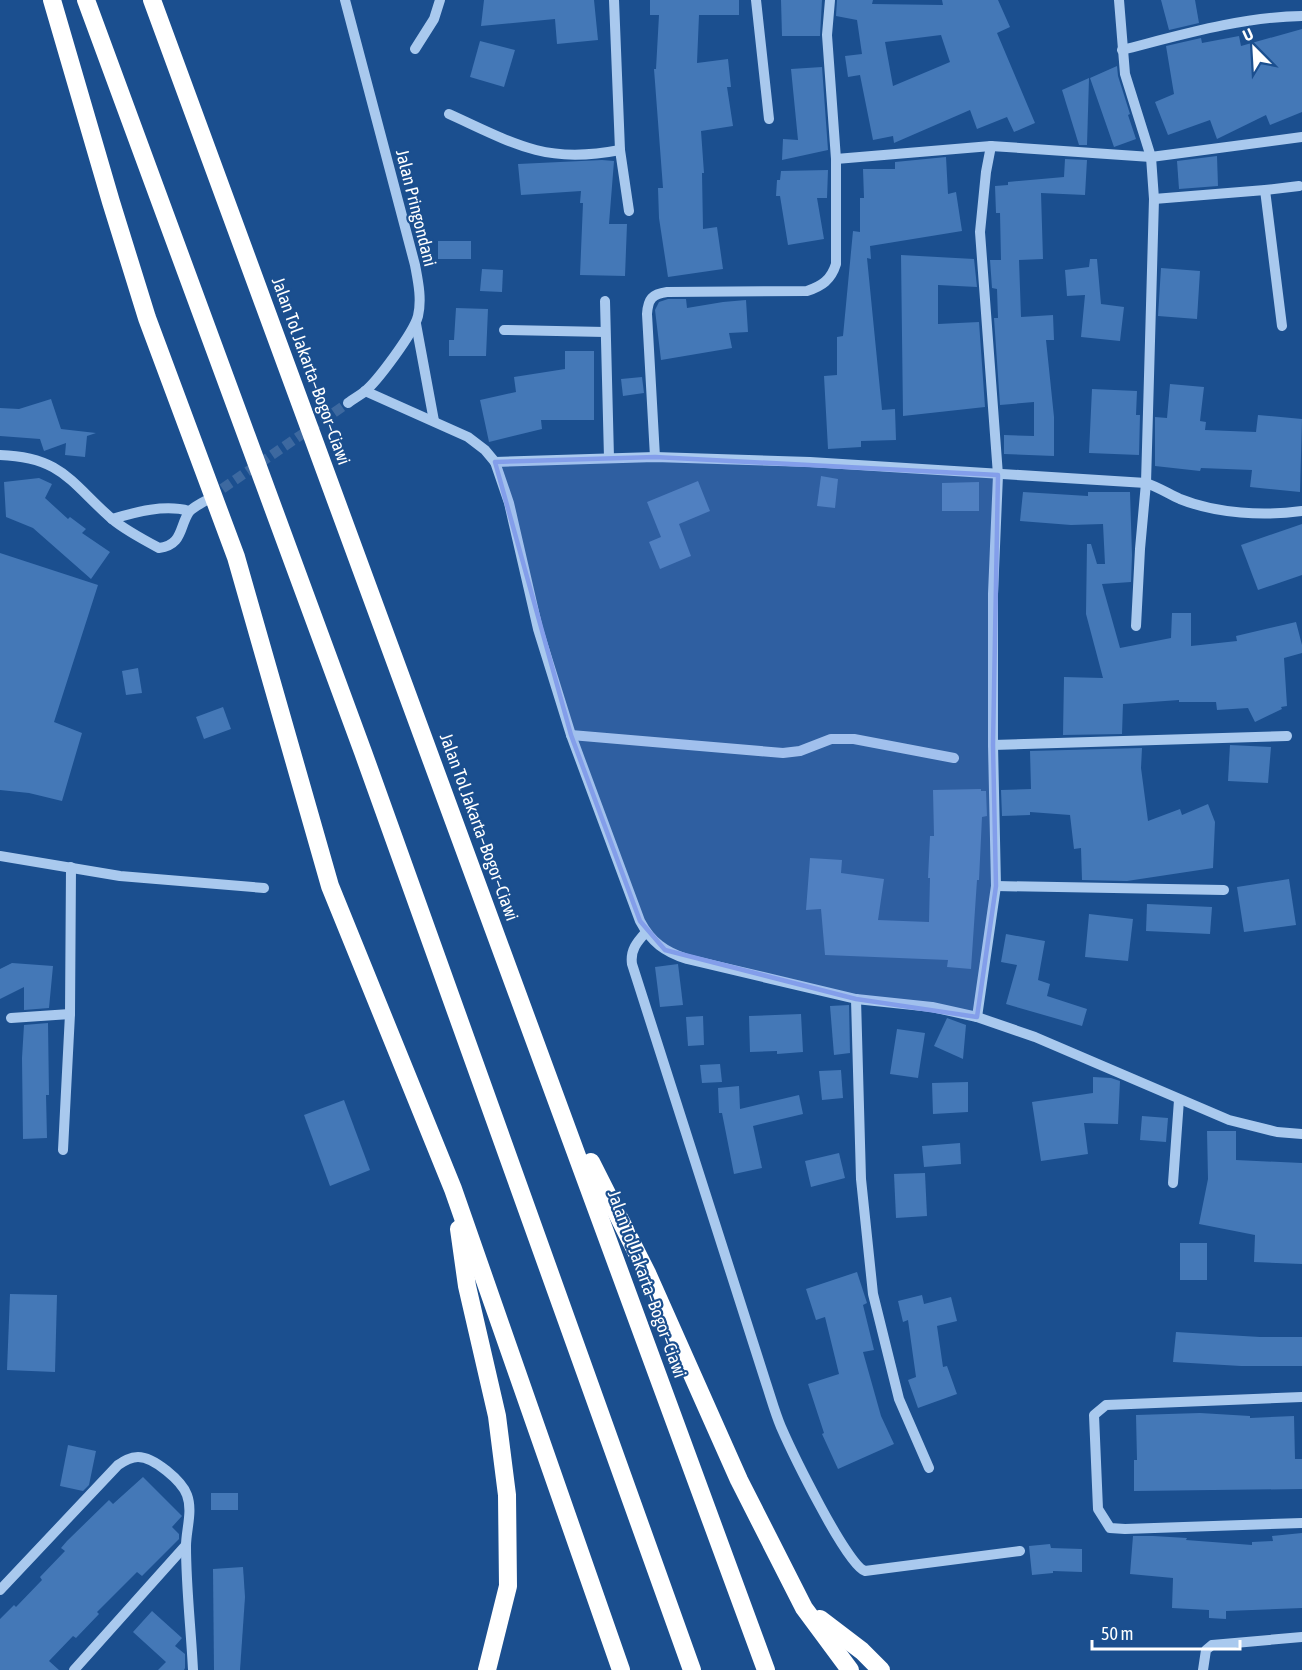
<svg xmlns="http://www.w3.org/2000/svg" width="1302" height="1670" viewBox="0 0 1302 1670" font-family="'Asap Condensed',sans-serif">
  <rect width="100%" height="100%" fill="#1b4f8f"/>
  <g fill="#4478b7" fill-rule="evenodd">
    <path d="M 484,0 L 594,0 L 598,40 L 557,44 L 555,19 L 481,26 Z"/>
    <path d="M 650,0 L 739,0 L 739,15 L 699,15 L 697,63 L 728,59 L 731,87 L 727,87 L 733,126 L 701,131 L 704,173 L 702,173 L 703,229 L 717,227 L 723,269 L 668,277 L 659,218 L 658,188 L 663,188 L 654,69 L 656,69 L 659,15 L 650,15 Z"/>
    <path d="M 781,0 L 822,0 L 820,36 L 782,36 Z"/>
    <path d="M 837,0 L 873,0 L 872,4 L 943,5 L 942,0 L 998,0 L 1010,27 L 997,33 L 1035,123 L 1014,132 L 1007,117 L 977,129 L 970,110 L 894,143 L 893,136 L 873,140 L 860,75 L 848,77 L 845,56 L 862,54 L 857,20 L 836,16 ZM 941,35 L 950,62 L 893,86 L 885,42 Z"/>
    <path d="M 1161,0 L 1195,0 L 1199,23 L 1169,30 Z"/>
    <path d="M 1302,29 L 1302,112 L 1270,125 L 1266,115 L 1217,139 L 1210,120 L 1168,135 L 1155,102 L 1174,94 L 1166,46 L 1201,38 L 1202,43 L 1239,36 L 1241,46 Z"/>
    <path d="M 480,41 L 515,50 L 504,87 L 470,77 Z"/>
    <path d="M 1117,66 L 1118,76 L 1130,114 L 1128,115 L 1136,139 L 1114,147 L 1090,78 Z"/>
    <path d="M 822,67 L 828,150 L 782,160 L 783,139 L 798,140 L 791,69 Z"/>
    <path d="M 1089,78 L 1087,145 L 1079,145 L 1062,90 Z"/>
    <path d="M 1217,156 L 1218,186 L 1179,189 L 1177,161 Z"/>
    <path d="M 946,157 L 948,194 L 956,192 L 962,231 L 870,246 L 871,259 L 867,258 L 882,410 L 895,409 L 896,440 L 861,441 L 861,447 L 828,449 L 824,376 L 837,375 L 837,337 L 843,336 L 853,231 L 860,232 L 860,198 L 864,198 L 863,169 L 895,169 L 895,162 Z"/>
    <path d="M 1065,159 L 1087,160 L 1085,195 L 1041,193 L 1043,259 L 1019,260 L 1021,317 L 1053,315 L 1054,340 L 1046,340 L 1054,417 L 1054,456 L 1004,454 L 1004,435 L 1034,436 L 1034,402 L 1000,405 L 994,318 L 998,318 L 997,289 L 992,288 L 990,260 L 1001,260 L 1000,213 L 996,213 L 995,186 L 1008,185 L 1008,182 L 1064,177 Z"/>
    <path d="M 602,160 L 614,161 L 609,224 L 627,224 L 625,276 L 580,275 L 583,203 L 580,203 L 581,191 L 521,195 L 518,164 Z"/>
    <path d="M 828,170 L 827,198 L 817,198 L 824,239 L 788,245 L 780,196 L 776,196 L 777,180 L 780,180 L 781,171 Z"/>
    <rect x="438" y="241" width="33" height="18"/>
    <path d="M 901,255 L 974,259 L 977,287 L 938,285 L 938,324 L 979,322 L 985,407 L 903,416 Z"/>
    <path d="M 1090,259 L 1097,259 L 1101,304 L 1124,307 L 1120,341 L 1081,337 L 1085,295 L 1067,296 L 1065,270 L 1089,267 Z"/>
    <path d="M 1161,268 L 1200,271 L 1197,319 L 1158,316 Z"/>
    <path d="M 482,269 L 503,270 L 502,292 L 480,291 Z"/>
    <path d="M 668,299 L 686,299 L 687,308 L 723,302 L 746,300 L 748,332 L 729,333 L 732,348 L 661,360 L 655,310 L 659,302 Z"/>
    <path d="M 456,308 L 488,309 L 486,356 L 449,356 L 449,340 L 454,340 Z"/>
    <path d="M 565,351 L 594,351 L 594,420 L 541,420 L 542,429 L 489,442 L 480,400 L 516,392 L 514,377 L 565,369 Z"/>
    <path d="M 642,377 L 644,393 L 623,396 L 621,379 Z"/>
    <path d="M 1170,384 L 1204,387 L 1200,421 L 1206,422 L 1205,430 L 1256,432 L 1258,415 L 1302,419 L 1300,492 L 1250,487 L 1252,470 L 1201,468 L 1200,471 L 1155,466 L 1155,417 L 1167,418 Z"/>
    <path d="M 1092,389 L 1137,391 L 1136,415 L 1140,415 L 1139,455 L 1089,453 Z"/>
    <path d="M 51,399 L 61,429 L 96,433 L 87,436 L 85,457 L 65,455 L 66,443 L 44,451 L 40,439 L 0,436 L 0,408 L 19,409 Z"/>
    <path d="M 821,476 L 838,479 L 835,508 L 817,506 Z"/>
    <path d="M 39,478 L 52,484 L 45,498 L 68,519 L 70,517 L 86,529 L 82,533 L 110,552 L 91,579 L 33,528 L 6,517 L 4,482 Z"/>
    <path d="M 698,481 L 710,511 L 679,524 L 691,556 L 660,569 L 649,542 L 661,537 L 647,502 Z"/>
    <path d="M 979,482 L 979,511 L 942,511 L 942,483 Z"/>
    <path d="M 1023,492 L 1088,496 L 1088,492 L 1130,492 L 1132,555 L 1131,582 L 1102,584 L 1120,648 L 1171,638 L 1172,613 L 1191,613 L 1191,646 L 1237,641 L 1236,636 L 1296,622 L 1302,645 L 1302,653 L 1284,658 L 1287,706 L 1281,707 L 1282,709 L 1255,722 L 1248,708 L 1217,710 L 1216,702 L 1179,702 L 1179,700 L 1123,704 L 1122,734 L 1063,735 L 1064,677 L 1103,678 L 1086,614 L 1087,544 L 1091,544 L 1097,564 L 1105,564 L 1103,524 L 1071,525 L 1020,521 Z"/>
    <path d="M 1302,524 L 1302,575 L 1258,590 L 1241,545 Z"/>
    <path d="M 0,553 L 98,585 L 54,722 L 82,733 L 62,801 L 29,793 L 0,790 Z"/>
    <path d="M 138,668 L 142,693 L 126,695 L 122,671 Z"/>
    <path d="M 223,707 L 231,729 L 204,739 L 196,717 Z"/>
    <path d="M 1230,745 L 1271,747 L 1268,783 L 1228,781 Z"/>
    <path d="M 1142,748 L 1141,768 L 1148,821 L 1180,809 L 1182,815 L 1208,804 L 1215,822 L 1213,868 L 1127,881 L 1082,880 L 1081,848 L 1074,849 L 1070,815 L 1030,812 L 1030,815 L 1002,816 L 1001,790 L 1031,789 L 1030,751 Z"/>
    <path d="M 981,789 L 981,791 L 986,791 L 987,816 L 982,817 L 979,880 L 977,880 L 971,969 L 947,967 L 948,960 L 825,955 L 821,909 L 806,910 L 810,858 L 842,860 L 841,873 L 884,879 L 878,920 L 929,922 L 930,878 L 928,878 L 930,836 L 934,836 L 933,790 Z"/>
    <path d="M 1289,879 L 1296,925 L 1244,932 L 1237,887 Z"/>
    <path d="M 1147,904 L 1212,907 L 1210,934 L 1146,931 Z"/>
    <path d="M 1089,914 L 1133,919 L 1128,961 L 1085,957 Z"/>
    <path d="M 1006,934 L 1045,941 L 1038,980 L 1050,984 L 1047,996 L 1087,1009 L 1082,1026 L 1006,1004 L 1017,965 L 1001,962 Z"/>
    <path d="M 12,963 L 53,966 L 49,1008 L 24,1010 L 24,987 L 0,999 L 0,969 Z"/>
    <path d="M 678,964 L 683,1005 L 660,1007 L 655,967 Z"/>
    <path d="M 849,1005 L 850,1053 L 834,1055 L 830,1006 Z"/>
    <path d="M 801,1014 L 803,1052 L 777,1054 L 777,1051 L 750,1052 L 749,1016 Z"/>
    <path d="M 703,1016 L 704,1045 L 688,1046 L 686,1017 Z"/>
    <path d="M 947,1018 L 966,1025 L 963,1059 L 934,1046 Z"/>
    <path d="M 48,1023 L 49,1095 L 46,1095 L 47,1138 L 23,1139 L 22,1058 L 24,1025 Z"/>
    <path d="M 897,1029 L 925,1033 L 918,1078 L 890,1074 Z"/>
    <path d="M 720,1064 L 722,1082 L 702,1083 L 700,1065 Z"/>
    <path d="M 841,1070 L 843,1098 L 822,1100 L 819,1071 Z"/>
    <path d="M 1093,1077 L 1111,1078 L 1120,1081 L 1118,1124 L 1084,1123 L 1088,1154 L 1041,1161 L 1032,1102 L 1093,1093 Z"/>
    <path d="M 968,1082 L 968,1112 L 933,1114 L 932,1083 Z"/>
    <path d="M 739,1086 L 740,1109 L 799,1095 L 803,1114 L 753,1126 L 762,1168 L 734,1174 L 722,1113 L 719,1113 L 718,1088 Z"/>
    <path d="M 344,1100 L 370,1170 L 330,1186 L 304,1115 Z"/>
    <path d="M 1142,1116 L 1168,1118 L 1166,1142 L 1140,1140 Z"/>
    <path d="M 1207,1131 L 1236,1131 L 1236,1160 L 1302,1163 L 1302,1264 L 1254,1262 L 1255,1235 L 1199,1224 L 1208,1179 Z"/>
    <path d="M 960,1143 L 961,1164 L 924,1167 L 922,1146 Z"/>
    <path d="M 839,1153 L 845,1178 L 811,1187 L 805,1161 Z"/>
    <path d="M 925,1173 L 927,1216 L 896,1218 L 894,1174 Z"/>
    <rect x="1180" y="1243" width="27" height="37"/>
    <path d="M 857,1272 L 867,1303 L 863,1305 L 874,1350 L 863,1352 L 881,1416 L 894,1444 L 838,1469 L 822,1434 L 824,1433 L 808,1384 L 839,1374 L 825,1317 L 816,1320 L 806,1289 Z"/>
    <path d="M 10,1294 L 57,1295 L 55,1372 L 7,1370 Z"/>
    <path d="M 922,1295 L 924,1304 L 951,1297 L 957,1321 L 937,1326 L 943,1367 L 947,1366 L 957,1394 L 918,1408 L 908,1380 L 916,1377 L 908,1320 L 903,1322 L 898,1301 Z"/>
    <path d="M 1176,1332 L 1260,1337 L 1302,1337 L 1302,1366 L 1241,1366 L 1173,1362 Z"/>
    <path d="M 1200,1413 L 1250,1416 L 1250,1418 L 1294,1416 L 1295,1459 L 1302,1459 L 1302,1489 L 1134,1491 L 1134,1460 L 1137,1460 L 1136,1415 Z"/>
    <path d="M 68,1445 L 96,1451 L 89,1485 L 83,1491 L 60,1486 Z"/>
    <path d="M 143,1477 L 182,1516 L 172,1527 L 179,1534 L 179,1539 L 142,1576 L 137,1572 L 97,1612 L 99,1614 L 76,1638 L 73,1636 L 49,1661 L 59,1670 L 0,1670 L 0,1619 L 14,1605 L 16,1607 L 42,1580 L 40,1577 L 65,1551 L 61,1548 L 67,1541 L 109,1500 L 113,1504 Z"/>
    <rect x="211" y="1493" width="27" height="17"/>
    <path d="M 1302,1533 L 1302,1608 L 1226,1611 L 1226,1619 L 1209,1618 L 1209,1610 L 1172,1608 L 1173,1578 L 1130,1574 L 1133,1536 L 1153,1536 L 1187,1538 L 1186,1540 L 1252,1545 L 1252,1542 L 1273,1541 L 1272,1536 Z"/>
    <path d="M 1050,1544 L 1051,1548 L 1082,1549 L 1082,1572 L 1053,1571 L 1053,1573 L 1032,1575 L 1029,1546 Z"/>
    <path d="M 243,1567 L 245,1597 L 240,1670 L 214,1670 L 213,1569 Z"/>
    <path d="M 152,1611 L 182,1638 L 175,1646 L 185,1654 L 185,1668 L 184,1670 L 158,1670 L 166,1662 L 133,1632 Z"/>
  </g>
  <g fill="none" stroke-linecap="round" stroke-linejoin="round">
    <path stroke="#3d69a0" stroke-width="10" stroke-dasharray="10 5" stroke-linecap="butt" d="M 210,497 L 348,403"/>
    <g stroke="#a9c9ee" stroke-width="10">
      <path d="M 345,0 L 415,265 C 418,281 422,299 418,316 C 414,332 377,382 364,392 C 359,396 353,399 348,403"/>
      <path d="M 614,0 L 620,150 L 629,211"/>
      <path d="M 756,0 L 769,119"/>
      <path d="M 1119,0 L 1125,74 L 1151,157 L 1154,199 L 1146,483 L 1140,549 L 1136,626"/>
      <path d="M 415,49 L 434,19 L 440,0"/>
      <path d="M 1122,50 C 1181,35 1241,17 1302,16"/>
      <path d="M 449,114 C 478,127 506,142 536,150 C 563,157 594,155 620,150"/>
      <path d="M 836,159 L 991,146 L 1151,157 L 1302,137"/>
      <path d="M 1265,190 L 1282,326"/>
      <path d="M 1154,199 L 1265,190 L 1299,186"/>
      <path d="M 605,301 L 609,458"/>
      <path d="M 416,324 L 434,421"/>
      <path d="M 504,330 L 605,332"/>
      <path d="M 365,391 L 468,437 L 485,450 L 495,462 L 509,503 L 538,629 L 571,735 L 640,921 C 651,942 665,952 687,959 L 856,999 L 932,1007 L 977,1017 L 1035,1037 L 1229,1120 L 1277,1132 L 1302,1134"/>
      <path d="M 0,455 C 62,457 71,483 112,519 C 125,530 144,540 159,548 C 183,545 179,527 189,512 C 192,508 200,504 205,501"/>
      <path d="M 655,457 L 647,314 C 648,299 652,294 667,292 L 807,291 C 822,286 831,280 836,264 L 836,159 L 827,35 L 830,0"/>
      <path d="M 495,462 L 655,457 L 810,462 L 1146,483 C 1158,487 1169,494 1180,499 C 1217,514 1264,516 1302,511"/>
      <path d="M 112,519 C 136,512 165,504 189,511"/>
      <path d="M 571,735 L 783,753 L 800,751 L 831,739 L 854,739 L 954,758"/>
      <path d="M 993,745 L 1287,736"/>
      <path d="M 0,856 L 120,876 L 264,888"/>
      <path d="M 996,886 L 1224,890"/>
      <path d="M 646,932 C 637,942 630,950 632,964 L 766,1383 C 771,1398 775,1413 781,1427 C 791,1450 847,1566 865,1571 L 1020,1551"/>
      <path d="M 856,999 L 861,1179 L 873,1294 L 899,1399 L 929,1468"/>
      <path d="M 977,1017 L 996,886 L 993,745 L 993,594 L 998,475 L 980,232 L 986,172 L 991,146"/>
      <path d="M 11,1018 L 70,1014"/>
      <path d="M 63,1150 L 70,1014 L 71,867"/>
      <path d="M 1173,1183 L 1179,1100"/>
      <path d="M 1302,1397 L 1106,1405 L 1094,1415 L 1098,1509 L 1110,1528 L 1125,1529 L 1302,1523"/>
      <path d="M 0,1590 L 118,1465 C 124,1461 130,1457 138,1457 C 154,1457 182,1481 187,1495 C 193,1511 186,1530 186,1546 C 186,1587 191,1629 193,1670"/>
      <path d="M 74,1670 L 186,1545"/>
      <path d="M 1203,1670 L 1206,1650 L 1212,1645 L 1302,1637"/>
    </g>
    <g stroke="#fff" stroke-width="18">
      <path d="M 52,0 L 111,202 L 147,318 L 236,557 L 330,886 L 453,1189 L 621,1670"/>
      <path d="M 86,0 L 363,752 L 692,1670"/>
      <path d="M 152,0 L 766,1670"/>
      <path d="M 591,1162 L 647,1273 L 739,1480 L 804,1608 L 850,1670"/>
      <path d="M 459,1229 L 467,1286 L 497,1416 L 507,1495 L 508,1586 L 487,1670"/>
      <path d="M 820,1619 L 862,1651 L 881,1670"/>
    </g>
  </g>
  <path fill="#839eea" fill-opacity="0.2" stroke="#839eea" stroke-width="4.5" stroke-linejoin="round" d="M 655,457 L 998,475 L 993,745 L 996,886 L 977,1017 L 856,999 L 665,950 L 640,921 L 571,735 L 495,462 Z"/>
  <g text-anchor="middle" stroke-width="4.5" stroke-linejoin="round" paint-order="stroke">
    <g font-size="18" fill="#fff" stroke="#1b4f8f">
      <text transform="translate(416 208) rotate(76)" y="6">Jalan Pringondani</text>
      <text transform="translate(311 371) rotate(70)" y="6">Jalan Tol Jakarta–Bogor–Ciawi</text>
      <text transform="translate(479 827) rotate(70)" y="6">Jalan Tol Jakarta–Bogor–Ciawi</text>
      <text transform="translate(647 1284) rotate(70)" y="6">Jalan Tol Jakarta–Bogor–Ciawi</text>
    </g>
  </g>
  <g transform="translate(1254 48) rotate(336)" stroke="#1b4f8f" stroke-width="4.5" paint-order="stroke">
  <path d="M0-4.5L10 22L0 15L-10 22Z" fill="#ffffff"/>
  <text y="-9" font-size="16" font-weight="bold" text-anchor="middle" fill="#ffffff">U</text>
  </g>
  <path d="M1092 1640v9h148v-9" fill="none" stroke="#ffffff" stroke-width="3"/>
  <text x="1101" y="1640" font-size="18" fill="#ffffff" stroke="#1b4f8f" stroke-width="4.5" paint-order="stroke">50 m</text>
</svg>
